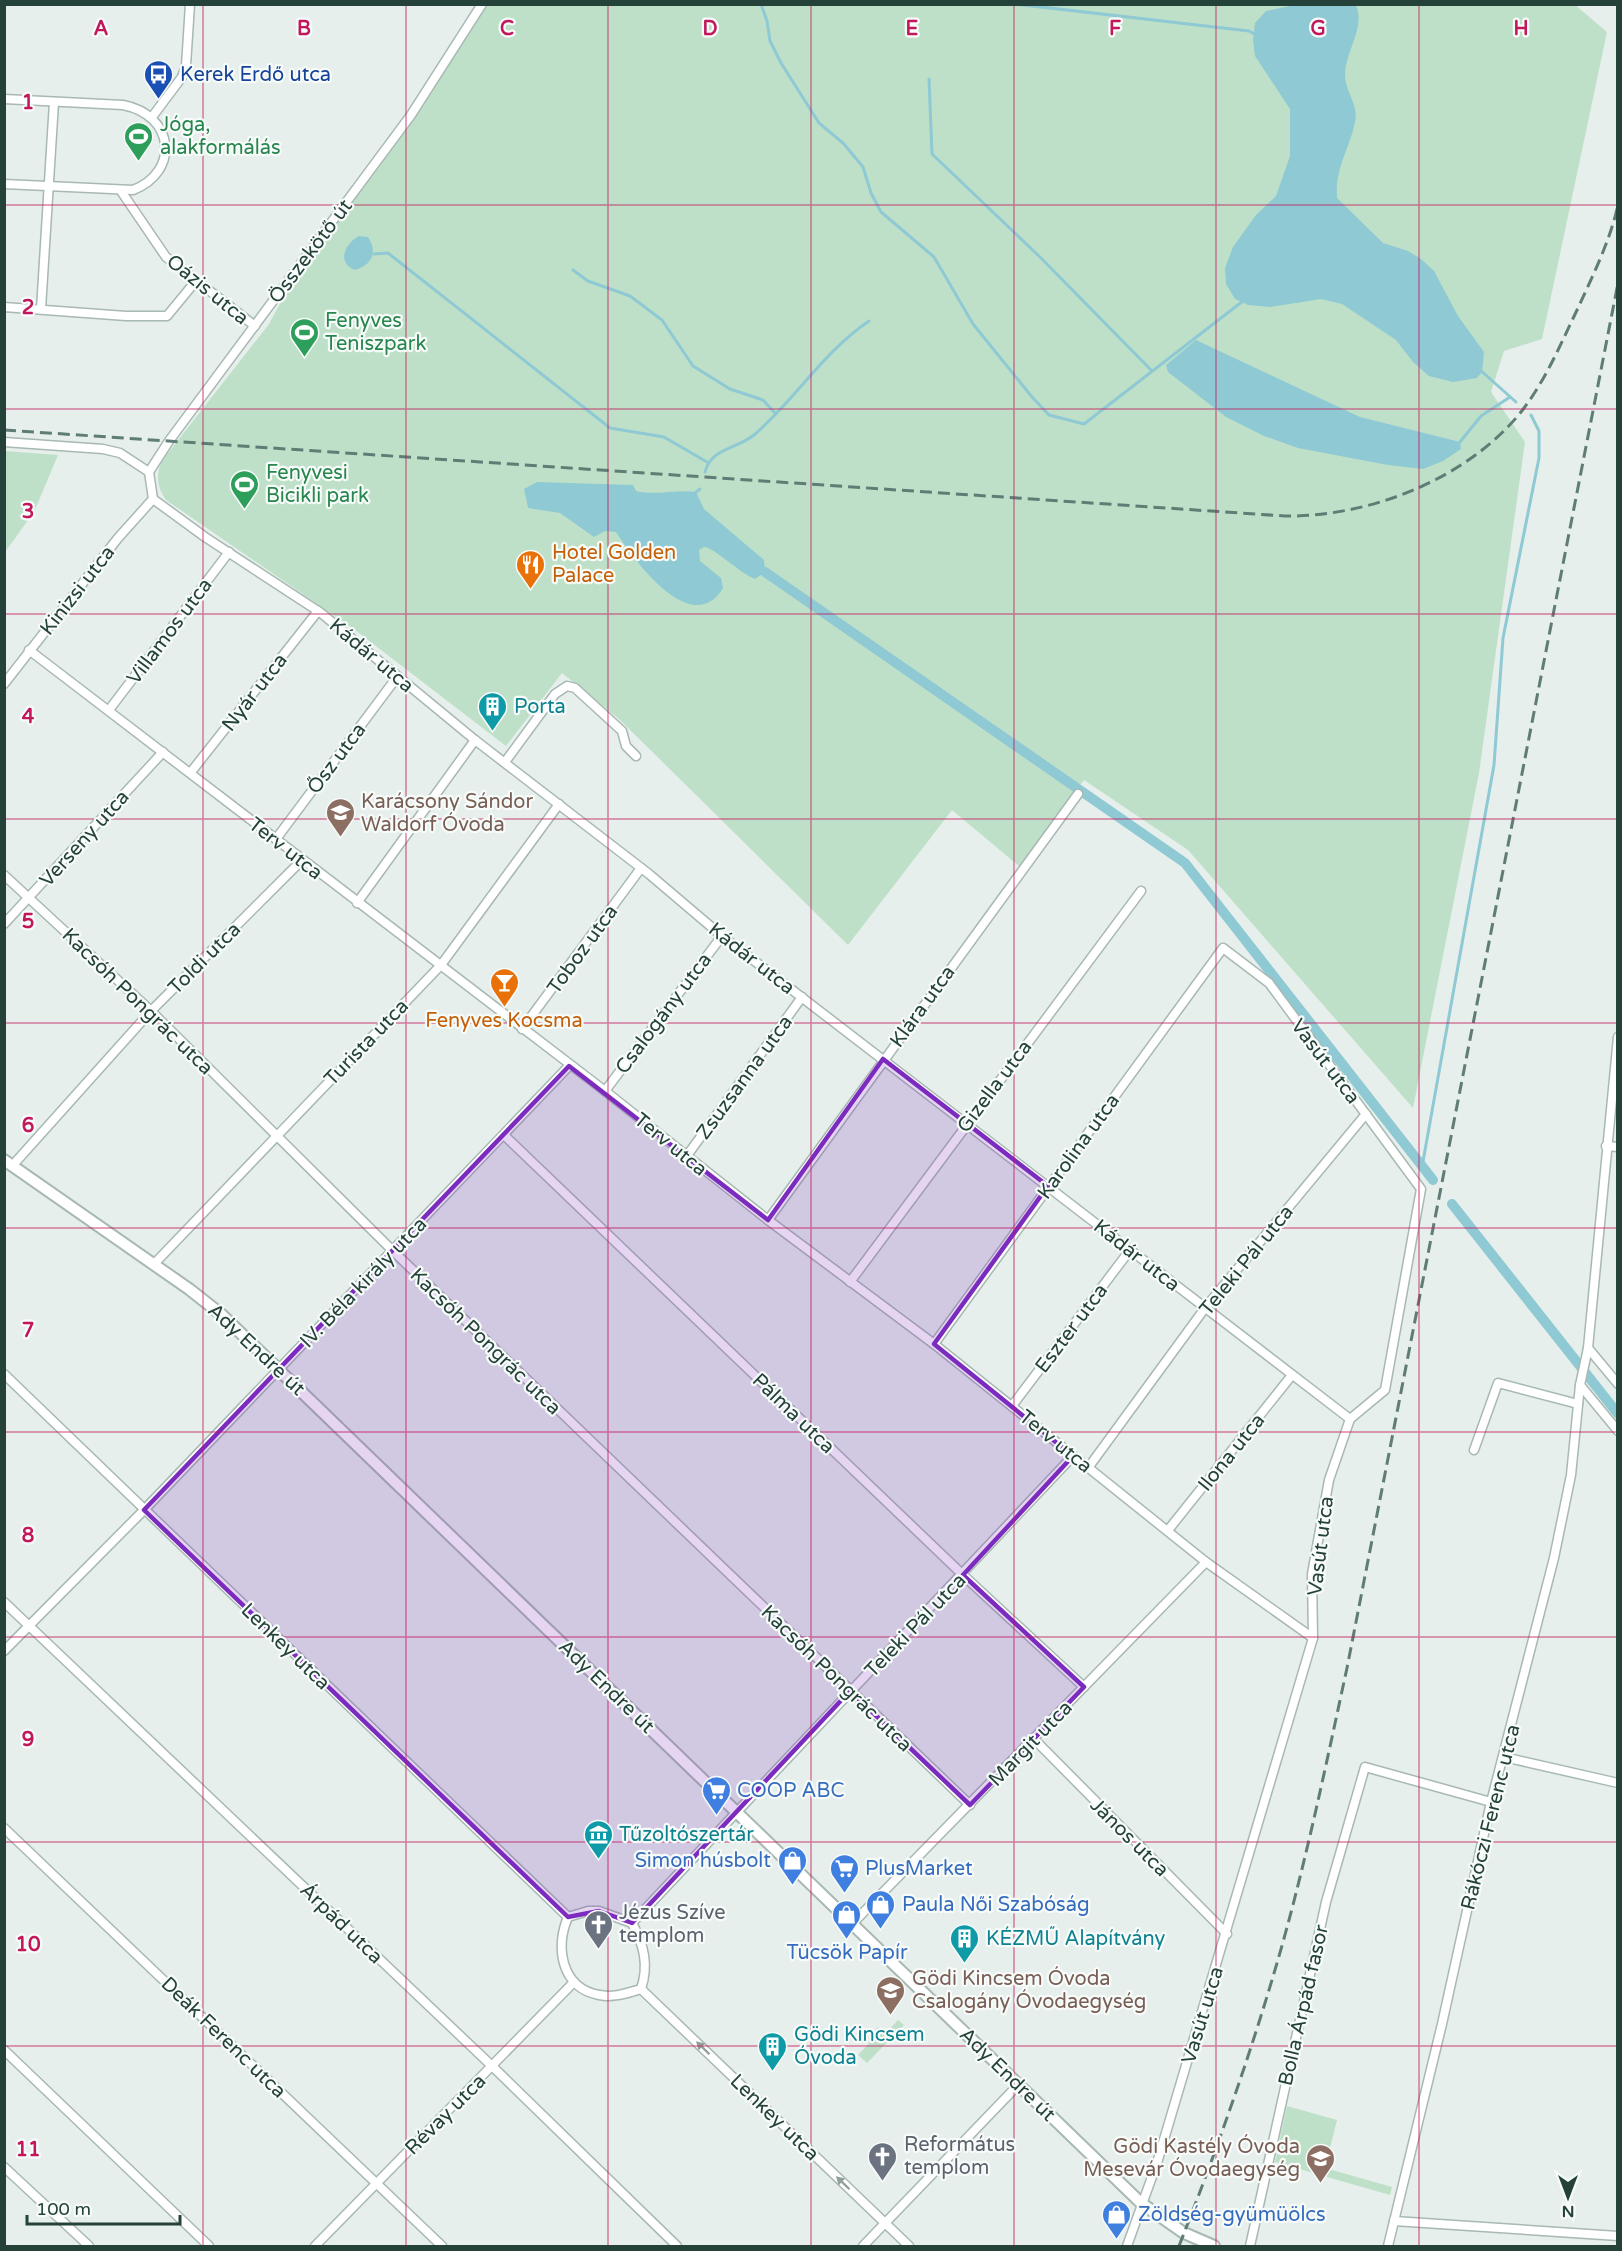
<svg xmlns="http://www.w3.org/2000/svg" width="1622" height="2251" viewBox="0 0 1622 2251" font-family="'Varela Round',sans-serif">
  <rect width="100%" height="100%" fill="#e6efeb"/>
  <g fill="#bfe0c8">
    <path d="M 1574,4 L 1607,32 L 1542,339 L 1504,351 L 1491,392 L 1525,442 L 1479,773 L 1413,1108 L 1188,850 L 1084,780 L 1019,866 L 952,810 L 848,945 L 619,719 L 562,673 L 506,746 L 355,630 L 166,500 C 157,486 156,478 161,462 L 269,324 L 306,255 L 361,184 L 482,5 Z"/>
    <path d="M 5,451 L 58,455 L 34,512 L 5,552 Z"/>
    <path d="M 898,2020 L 904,2025 L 867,2063 L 858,2055 L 871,2041 L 868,2038 L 878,2027 L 886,2033 Z"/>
    <path d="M 1287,2106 L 1337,2120 L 1325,2168 L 1392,2187 L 1390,2195 L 1275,2162 Z"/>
  </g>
  <g fill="#8ec9d4">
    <path d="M 1299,4 L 1356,5 C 1366,29 1344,52 1345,77 C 1346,92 1359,106 1355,122 C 1349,151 1335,167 1337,198 L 1383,243 L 1408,251 L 1421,259 L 1434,271 L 1458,316 L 1484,352 L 1482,372 L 1477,378 L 1453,382 L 1429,376 L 1413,362 L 1396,340 L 1342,304 L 1321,299 L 1270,307 L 1248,305 L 1235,299 L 1226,284 L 1225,268 L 1233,247 L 1256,215 L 1276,196 L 1290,156 L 1290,109 L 1255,56 L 1253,40 L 1255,23 L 1266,11 Z"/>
    <path d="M 359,236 L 368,237 C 378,252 372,265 355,270 C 336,263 345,243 359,236 Z"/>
    <path d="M 1196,340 L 1360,417 L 1460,442 L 1461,449 L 1443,461 L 1423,469 L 1388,465 L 1298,448 L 1264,436 L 1226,417 L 1168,372 L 1166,365 Z"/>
    <path d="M 537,482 L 633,485 L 636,491 C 656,496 676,489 696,492 L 704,509 L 764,560 L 765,572 L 755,579 C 741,574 712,546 704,547 L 699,550 L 700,561 L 721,578 L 723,588 C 692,640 633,559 616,532 L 605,531 L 594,537 L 560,513 L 528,508 L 524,489 Z"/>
  </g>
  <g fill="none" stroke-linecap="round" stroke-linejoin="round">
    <g stroke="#8ec9d4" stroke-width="3">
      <path d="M 761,4 L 767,21 L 770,41 L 781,63 L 819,123 L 843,143 L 863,167 L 871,193 L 881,212 L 934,257 L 973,324 L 1032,397 L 1049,415 L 1084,424 L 1243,301"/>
      <path d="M 1015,4 L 1249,31 L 1256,35"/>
      <path d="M 929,79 L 932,154 L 1040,257 L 1152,371"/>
      <path d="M 374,254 L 388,253 L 610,428 L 664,437 L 707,462"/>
      <path d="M 573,270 L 588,281 L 630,296 L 662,320 L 693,366 L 730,389 L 763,400 L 775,413"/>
      <path d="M 1479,369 L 1516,402"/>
      <path d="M 1460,442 L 1481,416 L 1510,397"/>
      <path d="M 705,472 C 711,448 737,449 754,435 C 796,399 822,353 869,321"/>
      <path d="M 696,492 L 700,489"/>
      <path d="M 1422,1167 L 1494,765 L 1503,638 L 1539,458 L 1539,431 L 1531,415"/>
    </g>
    <g stroke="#8ec9d4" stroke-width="10">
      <path d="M 765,572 L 1185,863 L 1433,1180"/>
      <path d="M 1452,1204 L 1618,1414"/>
    </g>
    <defs>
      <g id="minor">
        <path d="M 4,99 L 123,105 C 175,115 180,172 133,190 L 4,184"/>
        <path d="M 152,117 L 182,77 L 186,66 L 190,4"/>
        <path d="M 121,191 L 166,257 L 255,326"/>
        <path d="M 4,307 L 126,316 L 167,316 L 195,282"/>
        <path d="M 41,309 L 54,102"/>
        <path d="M 4,442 L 103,449 L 120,453 L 149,472"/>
        <path d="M 153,499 L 205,537 L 321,613 L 475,740 L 649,874 L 722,936 L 1350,1419"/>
        <path d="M 153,499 L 149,472 L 169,441 L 411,115 L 482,4"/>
        <path d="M 29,650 L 605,1091 L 768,1220 L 934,1344 L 1206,1562 L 1313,1638"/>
        <path d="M 4,684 L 118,538 L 153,499"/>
        <path d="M 109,710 L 229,552"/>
        <path d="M 505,762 L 555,694 L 567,686 L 575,688 L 622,731 L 626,746 L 636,756"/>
        <path d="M 191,772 L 318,611"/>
        <path d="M 276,839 L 397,677"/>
        <path d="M 4,875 L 151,1011 L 393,1251 L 970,1805"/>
        <path d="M 357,903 L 475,740"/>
        <path d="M 4,924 L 163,752"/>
        <path d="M 522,1029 L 641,868"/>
        <path d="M 605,1091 L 722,936"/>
        <path d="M 505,1136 L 963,1575 L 1084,1687"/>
        <path d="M 1606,1146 L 1618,1147"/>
        <path d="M 686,1157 L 802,997"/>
        <path d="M 13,1165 L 151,1011 L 302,860"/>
        <path d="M 768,1220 L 1078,794"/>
        <path d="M 154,1264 L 441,965 L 559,804"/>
        <path d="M 850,1282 L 1141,891"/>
        <path d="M 934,1344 L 1223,948 L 1269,983 L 1421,1189 L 1385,1390 L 1350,1419 L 1329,1480 L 1312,1574 L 1313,1638 L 1157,2163 L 1127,2246"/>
        <path d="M 1588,1348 L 1618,1384"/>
        <path d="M 4,1374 L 568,1917"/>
        <path d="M 1580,1385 L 1618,1431"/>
        <path d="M 1012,1406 L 1130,1250"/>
        <path d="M 1474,1450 L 1498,1383 L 1578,1404"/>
        <path d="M 1088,1468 L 1205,1308 L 1366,1114"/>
        <path d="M 1169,1529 L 1292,1375"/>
        <path d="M 4,1602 L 492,2066 L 677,2246"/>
        <path d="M 4,1651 L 144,1510 L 569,1066"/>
        <path d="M 1034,1739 L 1227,1934"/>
        <path d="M 1504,1757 L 1618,1783"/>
        <path d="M 4,1828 L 442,2246"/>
        <path d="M 588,1911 L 599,1911 L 632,1923 C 644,1945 649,1965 641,1989 C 627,1993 614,1998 599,1995 C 561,1988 555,1947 568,1917 Z"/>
        <path d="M 632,1923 L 1073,1456"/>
        <path d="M 853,1923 L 1206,1562"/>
        <path d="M 641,1989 L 909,2246"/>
        <path d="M 4,2050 L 209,2246"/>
        <path d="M 4,2167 L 89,2246"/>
        <path d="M 1394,2221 L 1618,2236"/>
        <path d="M 315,2246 L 574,1982"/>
        <path d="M 863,2246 L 1019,2084"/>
        <path d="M 1250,2246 L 1326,1902 L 1365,1767 L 1491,1802"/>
        <path d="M 1388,2246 L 1442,2024 L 1491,1802 L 1554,1558 L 1571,1475 L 1580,1385 L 1588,1348 L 1618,1037"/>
      </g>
      <path id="tertiary" d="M 4,1160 L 189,1289 L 222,1315 L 1141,2203 L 1184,2233 L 1214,2246"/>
    </defs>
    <use href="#minor" stroke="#a8b8b2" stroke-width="11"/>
    <use href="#tertiary" stroke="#a8b8b2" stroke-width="14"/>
    <use href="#minor" stroke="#fff" stroke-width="8"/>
    <use href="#tertiary" stroke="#fff" stroke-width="10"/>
    <g stroke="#5f7d75" stroke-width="3" stroke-dasharray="12 6" stroke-linecap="butt">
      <path d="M 4,430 L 1285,516 C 1370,517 1467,479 1521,412 C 1546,380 1561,343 1578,308 C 1593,275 1610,241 1618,205"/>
      <path d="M 1179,2246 C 1218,2147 1254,2045 1283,1942 C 1308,1852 1327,1760 1347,1668 L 1618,283"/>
    </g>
  </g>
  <defs><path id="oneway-solid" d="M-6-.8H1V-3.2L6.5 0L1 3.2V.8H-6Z" transform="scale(1.5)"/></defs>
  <g fill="#92a09c">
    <use href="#oneway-solid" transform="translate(703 2048) rotate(-136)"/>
    <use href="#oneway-solid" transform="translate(843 2183) rotate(-136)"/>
  </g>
  <path fill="#7b2cbf" fill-opacity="0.2" stroke="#7b2cbf" stroke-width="4.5" stroke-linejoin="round" d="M 883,1059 L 1048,1186 L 934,1344 L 1073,1456 L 963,1575 L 1084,1687 L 970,1805 L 850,1691 L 632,1923 L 599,1911 L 568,1917 L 144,1510 L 569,1066 L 768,1220 Z"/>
  <path fill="none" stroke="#c2185b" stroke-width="1.5" stroke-opacity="0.55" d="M 203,4 L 203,2246M 406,4 L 406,2246M 608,4 L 608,2246M 811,4 L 811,2246M 1014,4 L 1014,2246M 1216,4 L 1216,2246M 1419,4 L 1419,2246M 4,205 L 1618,205M 4,409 L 1618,409M 4,614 L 1618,614M 4,819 L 1618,819M 4,1023 L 1618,1023M 4,1228 L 1618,1228M 4,1432 L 1618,1432M 4,1637 L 1618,1637M 4,1842 L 1618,1842M 4,2046 L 1618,2046"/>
  <defs>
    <symbol id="bus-pin" viewBox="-11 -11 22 30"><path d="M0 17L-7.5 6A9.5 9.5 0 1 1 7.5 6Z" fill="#1a4fb4" stroke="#f7fbf9"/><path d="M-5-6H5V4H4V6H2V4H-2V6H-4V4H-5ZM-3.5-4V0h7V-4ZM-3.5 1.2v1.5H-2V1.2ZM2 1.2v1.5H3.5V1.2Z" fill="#fff"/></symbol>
    <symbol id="stadium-pin" viewBox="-11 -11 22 30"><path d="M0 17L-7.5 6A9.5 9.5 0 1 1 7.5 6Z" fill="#2e9e5b" stroke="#f7fbf9"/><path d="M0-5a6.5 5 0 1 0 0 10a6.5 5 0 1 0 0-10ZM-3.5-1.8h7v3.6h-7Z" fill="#fff"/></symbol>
    <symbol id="restaurant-pin" viewBox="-11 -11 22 30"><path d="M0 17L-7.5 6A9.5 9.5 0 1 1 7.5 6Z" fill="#e8710a" stroke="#f7fbf9"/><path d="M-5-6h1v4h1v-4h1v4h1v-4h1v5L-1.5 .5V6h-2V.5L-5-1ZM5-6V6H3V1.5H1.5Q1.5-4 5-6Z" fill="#fff"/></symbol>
    <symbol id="building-pin" viewBox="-11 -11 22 30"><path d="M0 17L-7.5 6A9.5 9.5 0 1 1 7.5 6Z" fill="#0f9aa8" stroke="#f7fbf9"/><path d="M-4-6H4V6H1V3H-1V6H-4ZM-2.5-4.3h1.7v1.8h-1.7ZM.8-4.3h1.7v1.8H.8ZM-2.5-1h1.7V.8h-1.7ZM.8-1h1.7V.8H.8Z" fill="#fff"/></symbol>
    <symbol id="school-pin" viewBox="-11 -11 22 30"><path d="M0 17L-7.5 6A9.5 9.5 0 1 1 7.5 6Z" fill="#8d6e63" stroke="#f7fbf9"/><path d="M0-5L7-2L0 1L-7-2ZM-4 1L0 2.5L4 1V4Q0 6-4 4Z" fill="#fff"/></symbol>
    <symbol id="bar-pin" viewBox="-11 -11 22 30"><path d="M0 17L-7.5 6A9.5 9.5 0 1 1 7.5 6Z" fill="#e8710a" stroke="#f7fbf9"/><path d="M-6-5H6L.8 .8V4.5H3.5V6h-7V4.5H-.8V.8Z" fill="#fff"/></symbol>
    <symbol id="supermarket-pin" viewBox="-11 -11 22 30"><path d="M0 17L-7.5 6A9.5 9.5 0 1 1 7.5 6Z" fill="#3f7fe0" stroke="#f7fbf9"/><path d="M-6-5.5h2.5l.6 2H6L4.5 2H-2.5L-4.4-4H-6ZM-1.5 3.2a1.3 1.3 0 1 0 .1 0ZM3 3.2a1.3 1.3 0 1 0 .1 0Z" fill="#fff"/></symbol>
    <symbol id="museum-pin" viewBox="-11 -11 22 30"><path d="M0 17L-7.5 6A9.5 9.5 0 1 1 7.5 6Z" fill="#0f9aa8" stroke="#f7fbf9"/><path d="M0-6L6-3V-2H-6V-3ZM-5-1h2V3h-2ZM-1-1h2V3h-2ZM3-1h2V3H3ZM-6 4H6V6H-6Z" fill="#fff"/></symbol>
    <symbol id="shop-pin" viewBox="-11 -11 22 30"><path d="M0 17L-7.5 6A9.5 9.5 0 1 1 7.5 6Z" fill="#3f7fe0" stroke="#f7fbf9"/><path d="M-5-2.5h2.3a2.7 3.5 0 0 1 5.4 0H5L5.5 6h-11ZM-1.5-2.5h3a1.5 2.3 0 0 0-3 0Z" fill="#fff"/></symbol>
    <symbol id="church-pin" viewBox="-11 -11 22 30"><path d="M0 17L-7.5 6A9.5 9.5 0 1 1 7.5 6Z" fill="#6b7280" stroke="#f7fbf9"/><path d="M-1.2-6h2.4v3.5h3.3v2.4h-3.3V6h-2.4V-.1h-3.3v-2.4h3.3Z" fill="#fff"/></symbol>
  </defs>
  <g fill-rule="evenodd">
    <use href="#bus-pin" x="142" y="58" width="33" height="45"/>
    <use href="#stadium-pin" x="122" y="120" width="33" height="45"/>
    <use href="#stadium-pin" x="288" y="316" width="33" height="45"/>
    <use href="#stadium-pin" x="228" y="468" width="33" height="45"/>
    <use href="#restaurant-pin" x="514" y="548" width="33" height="45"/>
    <use href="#building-pin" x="476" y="690" width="33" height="45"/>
    <use href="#school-pin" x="324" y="796" width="33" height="45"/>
    <use href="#bar-pin" x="488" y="966" width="33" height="45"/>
    <use href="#supermarket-pin" x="700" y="1774" width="33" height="45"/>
    <use href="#museum-pin" x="582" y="1818" width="33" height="45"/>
    <use href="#shop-pin" x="776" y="1844" width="33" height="45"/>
    <use href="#supermarket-pin" x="828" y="1852" width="33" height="45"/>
    <use href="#shop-pin" x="864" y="1888" width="33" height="45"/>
    <use href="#shop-pin" x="830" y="1898" width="33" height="45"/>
    <use href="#church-pin" x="582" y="1908" width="33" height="45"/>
    <use href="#building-pin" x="948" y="1922" width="33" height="45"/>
    <use href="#school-pin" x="874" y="1974" width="33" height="45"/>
    <use href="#building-pin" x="756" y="2030" width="33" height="45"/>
    <use href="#church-pin" x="866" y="2140" width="33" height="45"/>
    <use href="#school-pin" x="1304" y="2142" width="33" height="45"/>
    <use href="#shop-pin" x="1100" y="2198" width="33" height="45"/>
  </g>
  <g text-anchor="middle" stroke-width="4.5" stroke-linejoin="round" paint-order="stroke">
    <g font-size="20" fill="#164399" stroke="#f7fbf9" text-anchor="start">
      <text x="180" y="81">Kerek Erdő utca</text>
    </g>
    <g font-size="20" fill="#27864d" stroke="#f7fbf9" text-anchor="start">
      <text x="160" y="131">Jóga,<tspan x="160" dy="23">alakformálás</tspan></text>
      <text x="325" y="327">Fenyves<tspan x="325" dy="23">Teniszpark</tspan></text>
      <text x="266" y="479">Fenyvesi<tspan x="266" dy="23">Bicikli park</tspan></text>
    </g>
    <g font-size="20" fill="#24423a" stroke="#f7fbf9">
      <text transform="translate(310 251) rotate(-53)" y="7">Összekötő út</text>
      <text transform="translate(208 289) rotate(39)" y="7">Oázis utca</text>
      <text transform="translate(77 590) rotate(-52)" y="7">Kinizsi utca</text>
      <text transform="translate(169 631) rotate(-53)" y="7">Villamos utca</text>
      <text transform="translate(372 655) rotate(40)" y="7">Kádár utca</text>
      <text transform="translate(254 692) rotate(-52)" y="7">Nyár utca</text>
      <text transform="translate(336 758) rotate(-53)" y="7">Ősz utca</text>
      <text transform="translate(84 838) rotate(-48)" y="7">Verseny utca</text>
      <text transform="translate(286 848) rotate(38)" y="7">Terv utca</text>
      <text transform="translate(582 949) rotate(-54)" y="7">Toboz utca</text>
      <text transform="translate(204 958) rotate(-45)" y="7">Toldi utca</text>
      <text transform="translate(752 958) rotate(38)" y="7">Kádár utca</text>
      <text transform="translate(138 1001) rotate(44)" y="7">Kacsóh Pongrác utca</text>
      <text transform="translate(922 1006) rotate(-54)" y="7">Klára utca</text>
      <text transform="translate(663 1013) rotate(-53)" y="7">Csalogány utca</text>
      <text transform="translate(366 1042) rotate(-46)" y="7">Turista utca</text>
      <text transform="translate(1326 1061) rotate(53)" y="7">Vasút utca</text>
      <text transform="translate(744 1077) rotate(-54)" y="7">Zsuzsanna utca</text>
      <text transform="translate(994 1086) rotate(-53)" y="7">Gizella utca</text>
      <text transform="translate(671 1144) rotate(39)" y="7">Terv utca</text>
      <text transform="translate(1078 1146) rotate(-54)" y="7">Karolina utca</text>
      <text transform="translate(1137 1255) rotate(38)" y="7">Kádár utca</text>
      <text transform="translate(1246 1260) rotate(-51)" y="7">Teleki Pál utca</text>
      <text transform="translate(363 1282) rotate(-46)" y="7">IV. Béla király utca</text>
      <text transform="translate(1071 1328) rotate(-53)" y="7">Eszter utca</text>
      <text transform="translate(486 1341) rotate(44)" y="7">Kacsóh Pongrác utca</text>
      <text transform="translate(257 1349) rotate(43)" y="7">Ady Endre út</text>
      <text transform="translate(794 1413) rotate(44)" y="7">Pálma utca</text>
      <text transform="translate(1056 1441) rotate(39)" y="7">Terv utca</text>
      <text transform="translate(1231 1452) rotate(-51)" y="7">Ilona utca</text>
      <text transform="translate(1320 1546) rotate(-83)" y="7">Vasút utca</text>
      <text transform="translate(915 1625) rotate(-46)" y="7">Teleki Pál utca</text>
      <text transform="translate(286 1646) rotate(44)" y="7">Lenkey utca</text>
      <text transform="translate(837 1678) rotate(44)" y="7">Kacsóh Pongrác utca</text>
      <text transform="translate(607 1686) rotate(44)" y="7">Ady Endre út</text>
      <text transform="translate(1030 1743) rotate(-46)" y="7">Margit utca</text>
      <text transform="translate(1490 1817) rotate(-76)" y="7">Rákóczi Ferenc utca</text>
      <text transform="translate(1130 1837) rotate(45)" y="7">János utca</text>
      <text transform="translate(342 1923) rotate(44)" y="7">Árpád utca</text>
      <text transform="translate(1303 2005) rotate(-77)" y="7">Bolla Árpád fasor</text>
      <text transform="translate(1202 2015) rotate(-73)" y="7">Vasút utca</text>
      <text transform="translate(224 2037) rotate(44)" y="7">Deák Ferenc utca</text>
      <text transform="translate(1008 2074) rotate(44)" y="7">Ady Endre út</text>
      <text transform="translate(445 2114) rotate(-45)" y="7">Révay utca</text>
      <text transform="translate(775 2117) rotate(44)" y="7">Lenkey utca</text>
    </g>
    <g font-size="20" fill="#c56008" stroke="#f7fbf9" text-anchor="start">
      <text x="552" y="559">Hotel Golden<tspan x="552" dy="23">Palace</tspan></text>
      <text x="504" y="1027" text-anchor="middle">Fenyves Kocsma</text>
    </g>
    <g font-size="20" fill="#0d838f" stroke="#f7fbf9" text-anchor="start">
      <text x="514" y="713">Porta</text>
      <text x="619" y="1841">Tűzoltószertár</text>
      <text x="986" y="1945">KÉZMŰ Alapítvány</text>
      <text x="794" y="2041">Gödi Kincsem<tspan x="794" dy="23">Óvoda</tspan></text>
    </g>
    <g font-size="20" fill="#785e54" stroke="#f7fbf9" text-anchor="start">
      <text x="361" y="808">Karácsony Sándor<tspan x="361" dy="23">Waldorf Óvoda</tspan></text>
      <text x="912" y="1985">Gödi Kincsem Óvoda<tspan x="912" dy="23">Csalogány Óvodaegység</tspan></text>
      <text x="1300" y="2153" text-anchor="end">Gödi Kastély Óvoda<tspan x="1300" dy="23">Mesevár Óvodaegység</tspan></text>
    </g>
    <g font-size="20" fill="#366cbe" stroke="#f7fbf9" text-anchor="start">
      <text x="737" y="1797">COOP ABC</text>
      <text x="771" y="1867" text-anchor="end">Simon húsbolt</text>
      <text x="865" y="1875">PlusMarket</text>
      <text x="902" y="1911">Paula Női Szabóság</text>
      <text x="847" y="1959" text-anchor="middle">Tücsök Papír</text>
      <text x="1138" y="2221">Zöldség-gyümüölcs</text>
    </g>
    <g font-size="20" fill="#5b616d" stroke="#f7fbf9" text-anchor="start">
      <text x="619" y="1919">Jézus Szíve<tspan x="619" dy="23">templom</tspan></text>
      <text x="904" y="2151">Református<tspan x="904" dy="23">templom</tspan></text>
    </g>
  </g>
  <g font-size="20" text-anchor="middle" font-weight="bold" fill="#c2185b" stroke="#f7fbf9" stroke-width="4.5" stroke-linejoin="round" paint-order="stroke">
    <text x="101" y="35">A</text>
    <text x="304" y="35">B</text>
    <text x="507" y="35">C</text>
    <text x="710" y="35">D</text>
    <text x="912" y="35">E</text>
    <text x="1115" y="35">F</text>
    <text x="1318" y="35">G</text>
    <text x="1521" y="35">H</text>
    <text x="28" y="109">1</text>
    <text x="28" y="314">2</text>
    <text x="28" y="518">3</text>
    <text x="28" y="723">4</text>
    <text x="28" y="928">5</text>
    <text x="28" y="1132">6</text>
    <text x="28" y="1337">7</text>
    <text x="28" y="1542">8</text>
    <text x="28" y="1746">9</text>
    <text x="28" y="1951">10</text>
    <text x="28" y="2156">11</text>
  </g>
  <rect width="1622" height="2251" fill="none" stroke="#24423a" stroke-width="12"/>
  <g transform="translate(1568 2197) rotate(180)" stroke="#f7fbf9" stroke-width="4.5" paint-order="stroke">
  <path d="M0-4.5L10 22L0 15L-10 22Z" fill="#24423a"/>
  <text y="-9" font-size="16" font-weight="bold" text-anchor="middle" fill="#24423a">N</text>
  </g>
  <path d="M27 2215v9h153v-9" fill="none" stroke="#24423a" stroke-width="3"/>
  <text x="36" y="2215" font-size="18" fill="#24423a" stroke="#f7fbf9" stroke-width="4.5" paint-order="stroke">100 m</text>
</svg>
